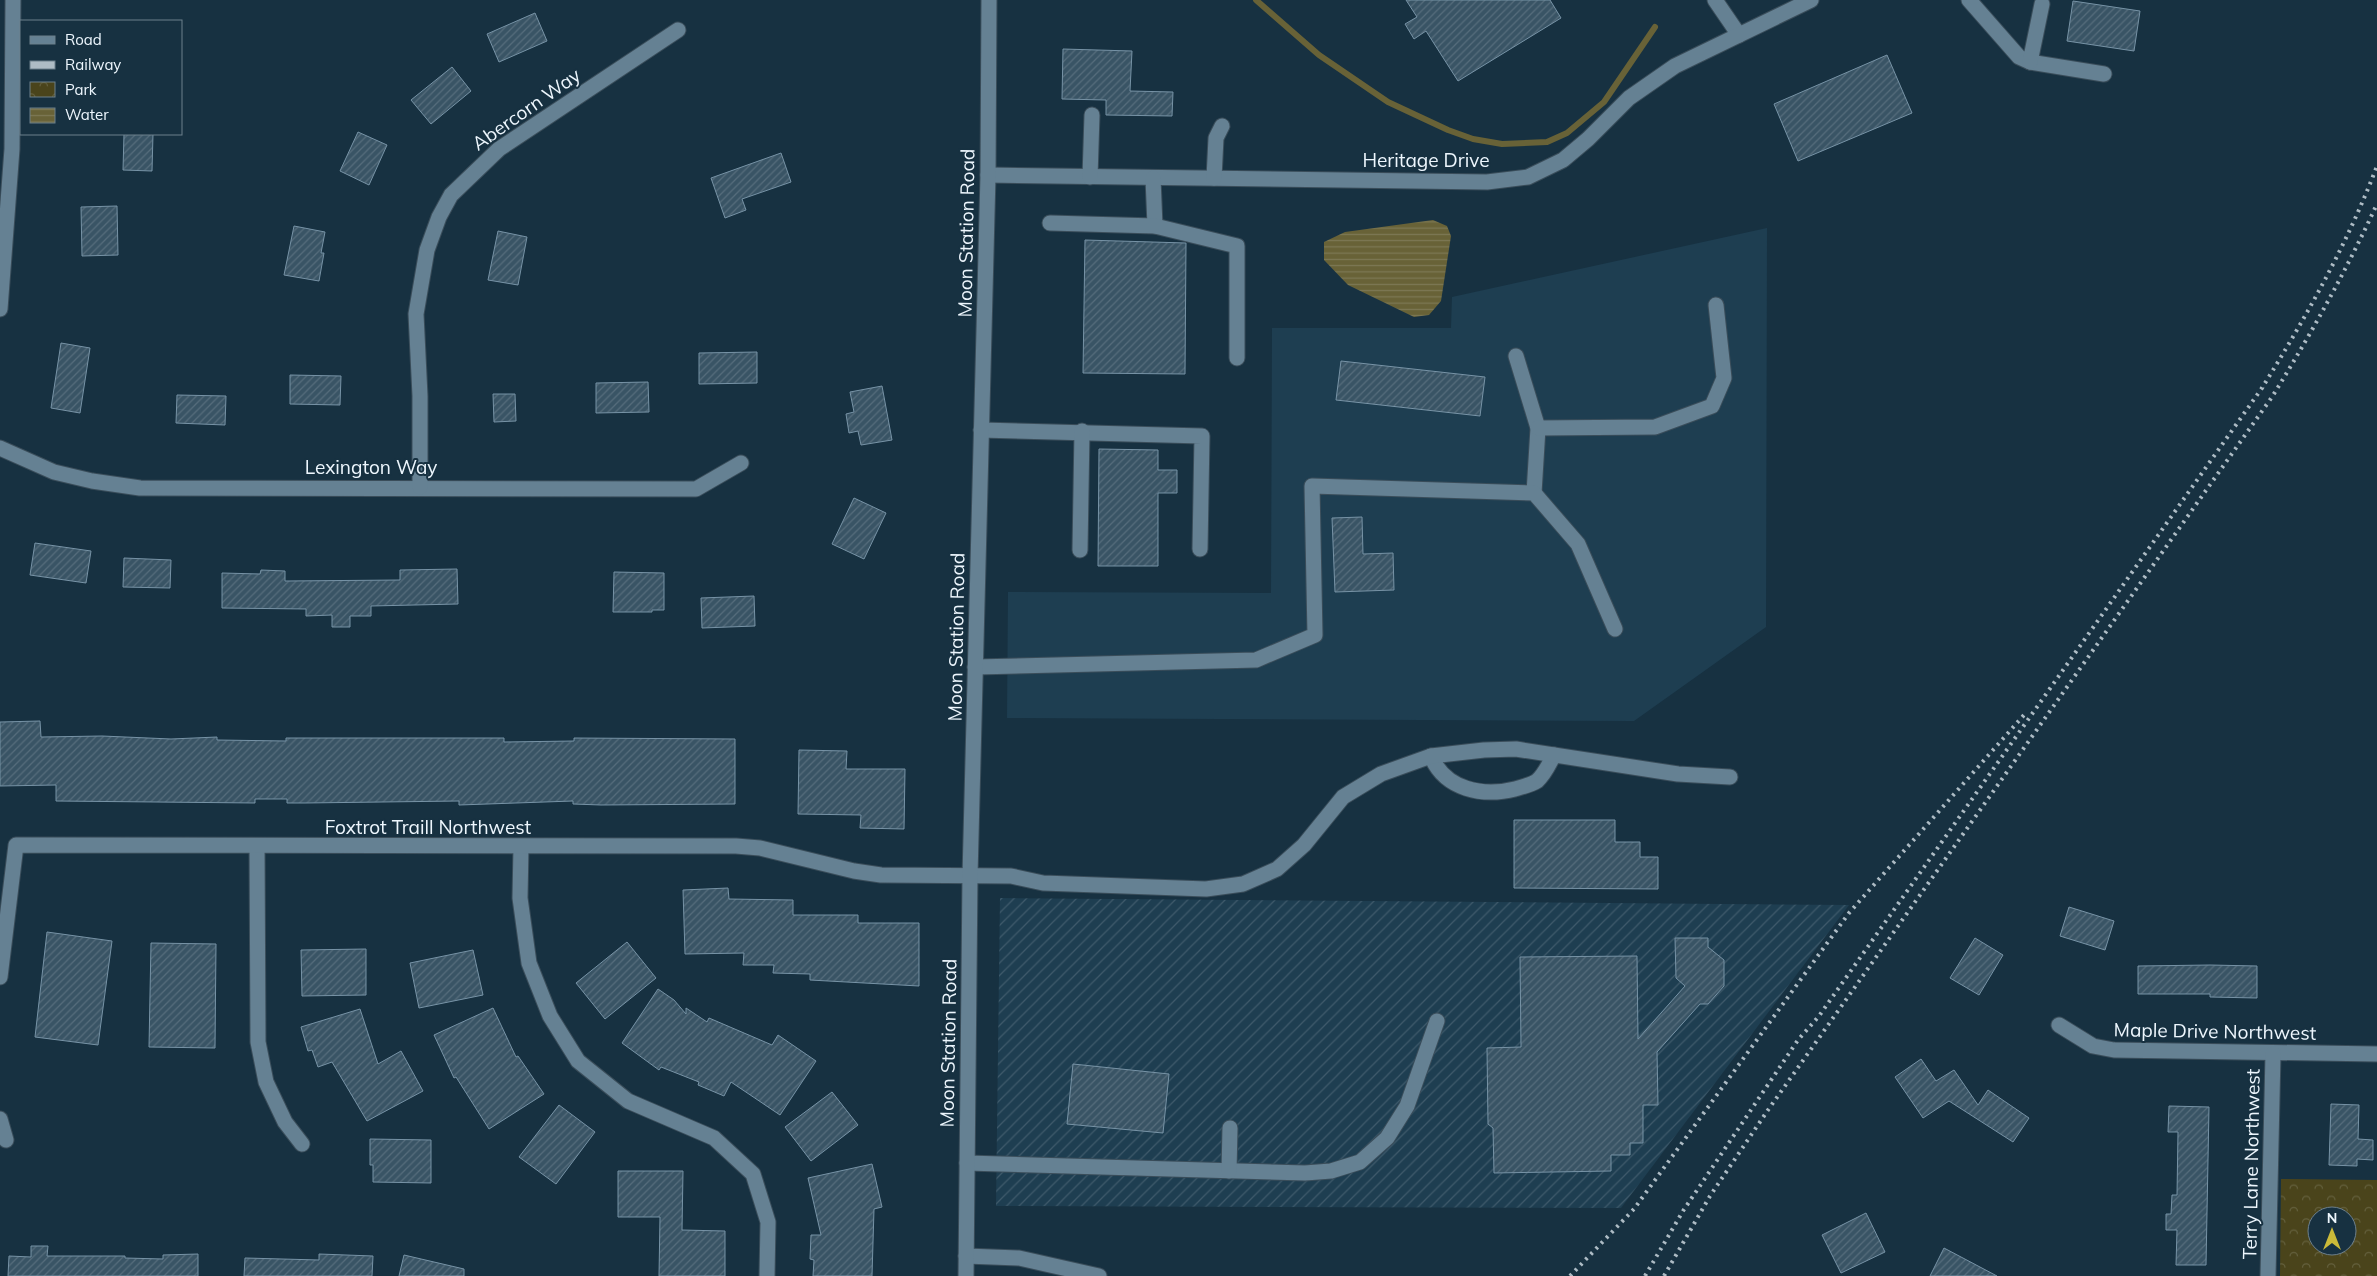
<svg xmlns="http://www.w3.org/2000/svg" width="2377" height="1276" viewBox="0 0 2377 1276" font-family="Mulish,sans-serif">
  <defs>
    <pattern id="industrial-furrows" width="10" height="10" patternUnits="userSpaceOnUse" patternTransform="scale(1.25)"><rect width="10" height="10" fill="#1e3e51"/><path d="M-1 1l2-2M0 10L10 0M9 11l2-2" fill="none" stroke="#3f5a6b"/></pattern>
    <pattern id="park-crowns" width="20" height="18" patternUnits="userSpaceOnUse" patternTransform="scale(1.25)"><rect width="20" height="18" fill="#4a441b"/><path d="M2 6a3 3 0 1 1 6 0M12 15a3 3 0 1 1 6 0" fill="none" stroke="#64603d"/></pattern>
    <pattern id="water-rules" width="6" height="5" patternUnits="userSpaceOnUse" patternTransform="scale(1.25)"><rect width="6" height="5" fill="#686237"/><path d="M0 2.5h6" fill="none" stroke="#7e7955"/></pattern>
    <pattern id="building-hatch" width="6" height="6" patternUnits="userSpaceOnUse" patternTransform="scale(1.25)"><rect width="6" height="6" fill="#395465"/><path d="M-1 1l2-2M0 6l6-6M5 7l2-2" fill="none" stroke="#566d7c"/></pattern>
  </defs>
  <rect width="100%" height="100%" fill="#173141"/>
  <path fill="#1e3e51" d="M 1767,228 L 1766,627 L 1634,721 L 1007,718 L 1008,592 L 1271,593 L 1272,328 L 1451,328 L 1452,297 Z"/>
  <path fill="url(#industrial-furrows)" d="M 1000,898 L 1849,905 L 1621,1208 L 996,1206 Z"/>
  <path fill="url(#park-crowns)" fill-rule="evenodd" d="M 2281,1179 L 2377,1180 L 2377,1276 L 2280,1276 ZM 2317,1216 L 2347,1216 L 2347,1246 L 2317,1246 Z"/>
  <path fill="url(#water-rules)" d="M 1433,220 L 1447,226 L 1451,236 L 1441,301 L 1429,315 L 1414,317 L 1348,285 L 1324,260 L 1324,242 L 1345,232 Z"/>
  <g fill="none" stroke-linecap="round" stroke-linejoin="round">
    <path stroke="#686237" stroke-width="6" d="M 1256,0 L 1319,55 L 1388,102 L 1448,130 L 1473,139 L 1502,144 L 1547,142 L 1567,133 L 1604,102 L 1655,27"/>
  </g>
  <g fill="url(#building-hatch)" stroke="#7793a6">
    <path d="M 1406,0 L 1550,0 L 1561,18 L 1458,81 L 1426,31 L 1414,39 L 1405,24 L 1417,17 Z"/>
    <path d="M 2073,1 L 2140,11 L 2134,51 L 2067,41 Z"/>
    <path d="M 535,13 L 547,41 L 499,62 L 487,34 Z"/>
    <path d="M 1063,49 L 1132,51 L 1130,91 L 1173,92 L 1172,116 L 1106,115 L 1106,100 L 1062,99 Z"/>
    <path d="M 1887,55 L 1912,113 L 1798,161 L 1774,104 Z"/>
    <path d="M 452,67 L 471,91 L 431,124 L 411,100 Z"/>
    <path d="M 358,132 L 387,145 L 369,185 L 340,171 Z"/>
    <path d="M 124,134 L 153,134 L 152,171 L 123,170 Z"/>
    <path d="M 781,153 L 791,182 L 742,199 L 746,210 L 725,218 L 711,178 Z"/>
    <path d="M 117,206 L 118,255 L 82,256 L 81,207 Z"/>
    <path d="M 294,226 L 325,232 L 321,253 L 324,253 L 319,281 L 284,275 Z"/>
    <path d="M 498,231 L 527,237 L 518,285 L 488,280 Z"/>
    <path d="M 1085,240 L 1186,243 L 1185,374 L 1083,373 Z"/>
    <path d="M 61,343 L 90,348 L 80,413 L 51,408 Z"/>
    <path d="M 757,352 L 757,383 L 699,384 L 699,353 Z"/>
    <path d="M 1341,361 L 1485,377 L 1480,416 L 1336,400 Z"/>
    <path d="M 290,375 L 341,376 L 340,405 L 290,404 Z"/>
    <path d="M 648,382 L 649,412 L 596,413 L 596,383 Z"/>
    <path d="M 882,386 L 892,440 L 861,445 L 858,431 L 849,433 L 846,414 L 854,412 L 850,392 Z"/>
    <path d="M 493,394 L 515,394 L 516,421 L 494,422 Z"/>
    <path d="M 177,395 L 226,396 L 225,425 L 176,423 Z"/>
    <path d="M 1099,449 L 1158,450 L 1158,470 L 1177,470 L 1177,493 L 1158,493 L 1158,566 L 1098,566 Z"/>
    <path d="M 854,498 L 886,513 L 864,559 L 832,544 Z"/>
    <path d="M 1362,517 L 1363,554 L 1393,553 L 1394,590 L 1335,592 L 1332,518 Z"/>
    <path d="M 35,543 L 91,551 L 86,583 L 30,575 Z"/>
    <path d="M 124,558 L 171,560 L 170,588 L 123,587 Z"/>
    <path d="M 457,569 L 458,604 L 371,606 L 371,616 L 350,616 L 350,627 L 332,627 L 332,615 L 306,616 L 306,609 L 222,608 L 222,573 L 260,574 L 261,570 L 285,571 L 285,581 L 400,580 L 400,570 Z"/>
    <path d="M 614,572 L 664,573 L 664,610 L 652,610 L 652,612 L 613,612 Z"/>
    <path d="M 754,596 L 755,626 L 702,628 L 701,598 Z"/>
    <path d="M 40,721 L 41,737 L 102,736 L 171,739 L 217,737 L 217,740 L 286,741 L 286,738 L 504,738 L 504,742 L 574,741 L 574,738 L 735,739 L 735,804 L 601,805 L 573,804 L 573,801 L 459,805 L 459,801 L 305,803 L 287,803 L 287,799 L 255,799 L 255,803 L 56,801 L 56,785 L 0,786 L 0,722 Z"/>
    <path d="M 799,750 L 847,751 L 846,769 L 905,769 L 904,829 L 860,828 L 861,815 L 798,814 Z"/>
    <path d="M 1514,820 L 1615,820 L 1615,842 L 1640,842 L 1640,857 L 1658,857 L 1658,889 L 1514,888 Z"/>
    <path d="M 728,888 L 729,899 L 793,900 L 793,915 L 858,915 L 858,923 L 919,923 L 919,986 L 810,980 L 810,974 L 773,973 L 774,965 L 743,965 L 744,953 L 685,954 L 683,890 Z"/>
    <path d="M 2069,907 L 2114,921 L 2105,950 L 2060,936 Z"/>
    <path d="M 47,932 L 112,941 L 98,1045 L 35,1037 Z"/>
    <path d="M 1675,938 L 1708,938 L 1708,947 L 1724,960 L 1724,986 L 1708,1004 L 1700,1004 L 1657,1052 L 1658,1105 L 1643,1105 L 1643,1143 L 1630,1143 L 1630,1155 L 1611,1155 L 1611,1171 L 1494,1173 L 1493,1128 L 1488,1124 L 1487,1048 L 1521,1047 L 1520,957 L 1637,956 L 1638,1039 L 1685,986 L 1676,978 Z"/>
    <path d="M 1975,938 L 2003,955 L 1979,995 L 1950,978 Z"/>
    <path d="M 627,942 L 656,978 L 605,1019 L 576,983 Z"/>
    <path d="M 151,943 L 216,944 L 215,1048 L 149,1047 Z"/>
    <path d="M 366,949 L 366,995 L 302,996 L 301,950 Z"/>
    <path d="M 473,950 L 483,995 L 419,1008 L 410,963 Z"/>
    <path d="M 2210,965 L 2257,966 L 2257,998 L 2210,997 L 2210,994 L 2138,994 L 2138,966 Z"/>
    <path d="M 658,989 L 674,1000 L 686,1014 L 686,1008 L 707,1022 L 709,1018 L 772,1045 L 778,1035 L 816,1061 L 780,1115 L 731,1082 L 724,1096 L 698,1085 L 699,1082 L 661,1067 L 659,1070 L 622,1043 Z"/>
    <path d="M 493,1008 L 516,1057 L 518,1056 L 544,1094 L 489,1129 L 456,1077 L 454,1078 L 434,1035 Z"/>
    <path d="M 360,1009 L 378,1064 L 401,1051 L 423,1091 L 367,1121 L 332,1062 L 318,1067 L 312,1050 L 308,1051 L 301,1027 Z"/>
    <path d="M 1921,1059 L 1936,1081 L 1954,1070 L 1978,1105 L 1988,1090 L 2029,1118 L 2013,1142 L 1949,1101 L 1923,1118 L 1895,1077 Z"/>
    <path d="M 1073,1064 L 1169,1074 L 1163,1133 L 1067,1124 Z"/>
    <path d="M 832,1092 L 858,1125 L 811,1161 L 785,1127 Z"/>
    <path d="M 2331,1104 L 2359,1105 L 2358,1139 L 2373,1140 L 2373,1160 L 2357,1159 L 2357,1166 L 2329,1165 Z"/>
    <path d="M 559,1105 L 595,1132 L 556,1184 L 519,1157 Z"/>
    <path d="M 2169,1106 L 2209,1107 L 2206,1265 L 2176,1265 L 2177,1230 L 2166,1230 L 2166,1214 L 2171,1214 L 2172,1195 L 2177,1195 L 2178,1132 L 2168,1132 Z"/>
    <path d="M 370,1139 L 431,1140 L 431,1183 L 373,1182 L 373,1165 L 370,1165 Z"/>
    <path d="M 872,1164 L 882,1207 L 874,1209 L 872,1276 L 813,1276 L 814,1260 L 810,1259 L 811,1235 L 821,1235 L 808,1178 Z"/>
    <path d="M 618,1171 L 683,1171 L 682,1230 L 725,1231 L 725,1276 L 659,1276 L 660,1217 L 618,1217 Z"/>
    <path d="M 1866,1213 L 1885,1252 L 1841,1273 L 1822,1235 Z"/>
    <path d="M 31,1246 L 48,1246 L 47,1256 L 125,1256 L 125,1258 L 163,1259 L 163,1255 L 198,1254 L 198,1276 L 8,1276 L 9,1256 L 31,1257 Z"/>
    <path d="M 1944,1248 L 1997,1276 L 1930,1276 Z"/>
    <path d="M 319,1254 L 373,1256 L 372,1276 L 244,1276 L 245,1258 L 319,1260 Z"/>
    <path d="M 404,1255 L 464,1269 L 464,1276 L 399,1276 Z"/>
  </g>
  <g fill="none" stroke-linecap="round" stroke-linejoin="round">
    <defs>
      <g id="minor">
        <path d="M 1715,0 L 1739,35"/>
        <path d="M 1969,0 L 2019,57 L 2030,62 L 2104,74"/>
        <path d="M 2030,62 L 2042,4"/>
        <path d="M 988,175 L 1487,182 L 1528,177 L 1563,160 L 1588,139 L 1629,98 L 1675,66 L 1811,0"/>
        <path d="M 1090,177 L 1092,115"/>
        <path d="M 1153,178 L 1155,226"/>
        <path d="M 1214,178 L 1216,138 L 1222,126"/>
        <path d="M 1050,223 L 1155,226 L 1237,246 L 1237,358"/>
        <path d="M 0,309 L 12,149 L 13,0"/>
        <path d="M 1516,356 L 1538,428 L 1534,493"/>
        <path d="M 1538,428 L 1655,427 L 1712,406 L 1724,378 L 1716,305"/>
        <path d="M 981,430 L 1202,436 L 1200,549"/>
        <path d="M 0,448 L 54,472 L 92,481 L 140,488 L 696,489 L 741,463"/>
        <path d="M 420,487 L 420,396 L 416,314 L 427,250 L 439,217 L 451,195 L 499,149 L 678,30"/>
        <path d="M 1080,550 L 1082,431"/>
        <path d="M 975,667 L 1256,660 L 1315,635 L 1312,486 L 1534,493 L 1578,544 L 1615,629"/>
        <path d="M 1431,756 C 1445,790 1483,797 1515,789 C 1521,787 1531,785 1537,781 C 1545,774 1549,764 1554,755"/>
        <path d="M 257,846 L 258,1042 L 266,1082 L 285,1122 L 302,1144"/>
        <path d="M 521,847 L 520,898 L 529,963 L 550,1016 L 578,1061 L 628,1101 L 714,1138 L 753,1174 L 768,1222 L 767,1276"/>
        <path d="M 0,977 L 16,845 L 736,846 L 760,848 L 854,871 L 881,875 L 1011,876 L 1043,883 L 1206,889 L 1243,884 L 1277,869 L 1304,845 L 1343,797 L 1381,774 L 1431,756 L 1484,750 L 1516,749 L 1678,774 L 1730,777"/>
        <path d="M 2059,1025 L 2093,1046 L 2114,1050 L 2377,1054"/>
        <path d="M 0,1119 L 6,1140"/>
        <path d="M 967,1163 L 1305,1173 L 1331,1171 L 1360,1162 L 1387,1138 L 1407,1106 L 1437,1021"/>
        <path d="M 1229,1171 L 1230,1128"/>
        <path d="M 966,1256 L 1019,1258 L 1099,1276"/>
        <path d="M 966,1276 L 970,876 L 988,175 L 989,0"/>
        <path d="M 2268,1276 L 2273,1054"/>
      </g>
    </defs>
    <use href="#minor" stroke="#3a4d5a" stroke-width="17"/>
    <use href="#minor" stroke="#658193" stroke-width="15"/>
    <g stroke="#aebcc5" stroke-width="4" stroke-dasharray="2.5 5" stroke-linecap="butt">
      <path d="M 1570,1276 L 1634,1209 L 1849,913 L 2024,715"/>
      <path d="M 1645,1276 L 1683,1211 L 1798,1040 L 1819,1016 L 2262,388 C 2306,317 2347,245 2377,166"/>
      <path d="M 1664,1276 L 1710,1196 L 1768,1110 L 2272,397 C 2311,334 2346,271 2377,204"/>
    </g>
  </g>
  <g text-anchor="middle" stroke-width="4" stroke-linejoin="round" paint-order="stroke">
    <g font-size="19" fill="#edf6fd" stroke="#173141">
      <text transform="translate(526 109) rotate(-35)" y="7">Abercorn Way</text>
      <text x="1426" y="167">Heritage Drive</text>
      <text transform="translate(966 233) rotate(-89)" y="7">Moon Station Road</text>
      <text x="371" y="474">Lexington Way</text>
      <text transform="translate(956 637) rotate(-89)" y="7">Moon Station Road</text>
      <text x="428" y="834">Foxtrot Traill Northwest</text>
      <text transform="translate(2215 1031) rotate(1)" y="7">Maple Drive Northwest</text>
      <text transform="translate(948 1043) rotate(-89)" y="7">Moon Station Road</text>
      <text transform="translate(2251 1164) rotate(-89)" y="7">Terry Lane Northwest</text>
    </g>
  </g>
  <rect x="20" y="20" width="162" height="115" fill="#173141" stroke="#6d808c"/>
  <rect x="30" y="36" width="25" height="8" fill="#658193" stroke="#6d808c"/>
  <text x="65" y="45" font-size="15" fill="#edf6fd">Road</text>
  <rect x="30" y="61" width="25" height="8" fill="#aebcc5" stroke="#6d808c"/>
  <text x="65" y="70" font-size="15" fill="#edf6fd">Railway</text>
  <rect x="30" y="82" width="25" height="15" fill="url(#park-crowns)" stroke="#6d808c"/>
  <text x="65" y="95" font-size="15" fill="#edf6fd">Park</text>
  <rect x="30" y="108" width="25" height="15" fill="url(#water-rules)" stroke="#6d808c"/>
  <text x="65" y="120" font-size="15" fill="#edf6fd">Water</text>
  <g transform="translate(2332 1231)"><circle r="24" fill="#173141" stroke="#6d808c"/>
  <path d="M0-4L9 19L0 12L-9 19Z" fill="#cbba39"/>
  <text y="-8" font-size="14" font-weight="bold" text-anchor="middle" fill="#edf6fd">N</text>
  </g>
</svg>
